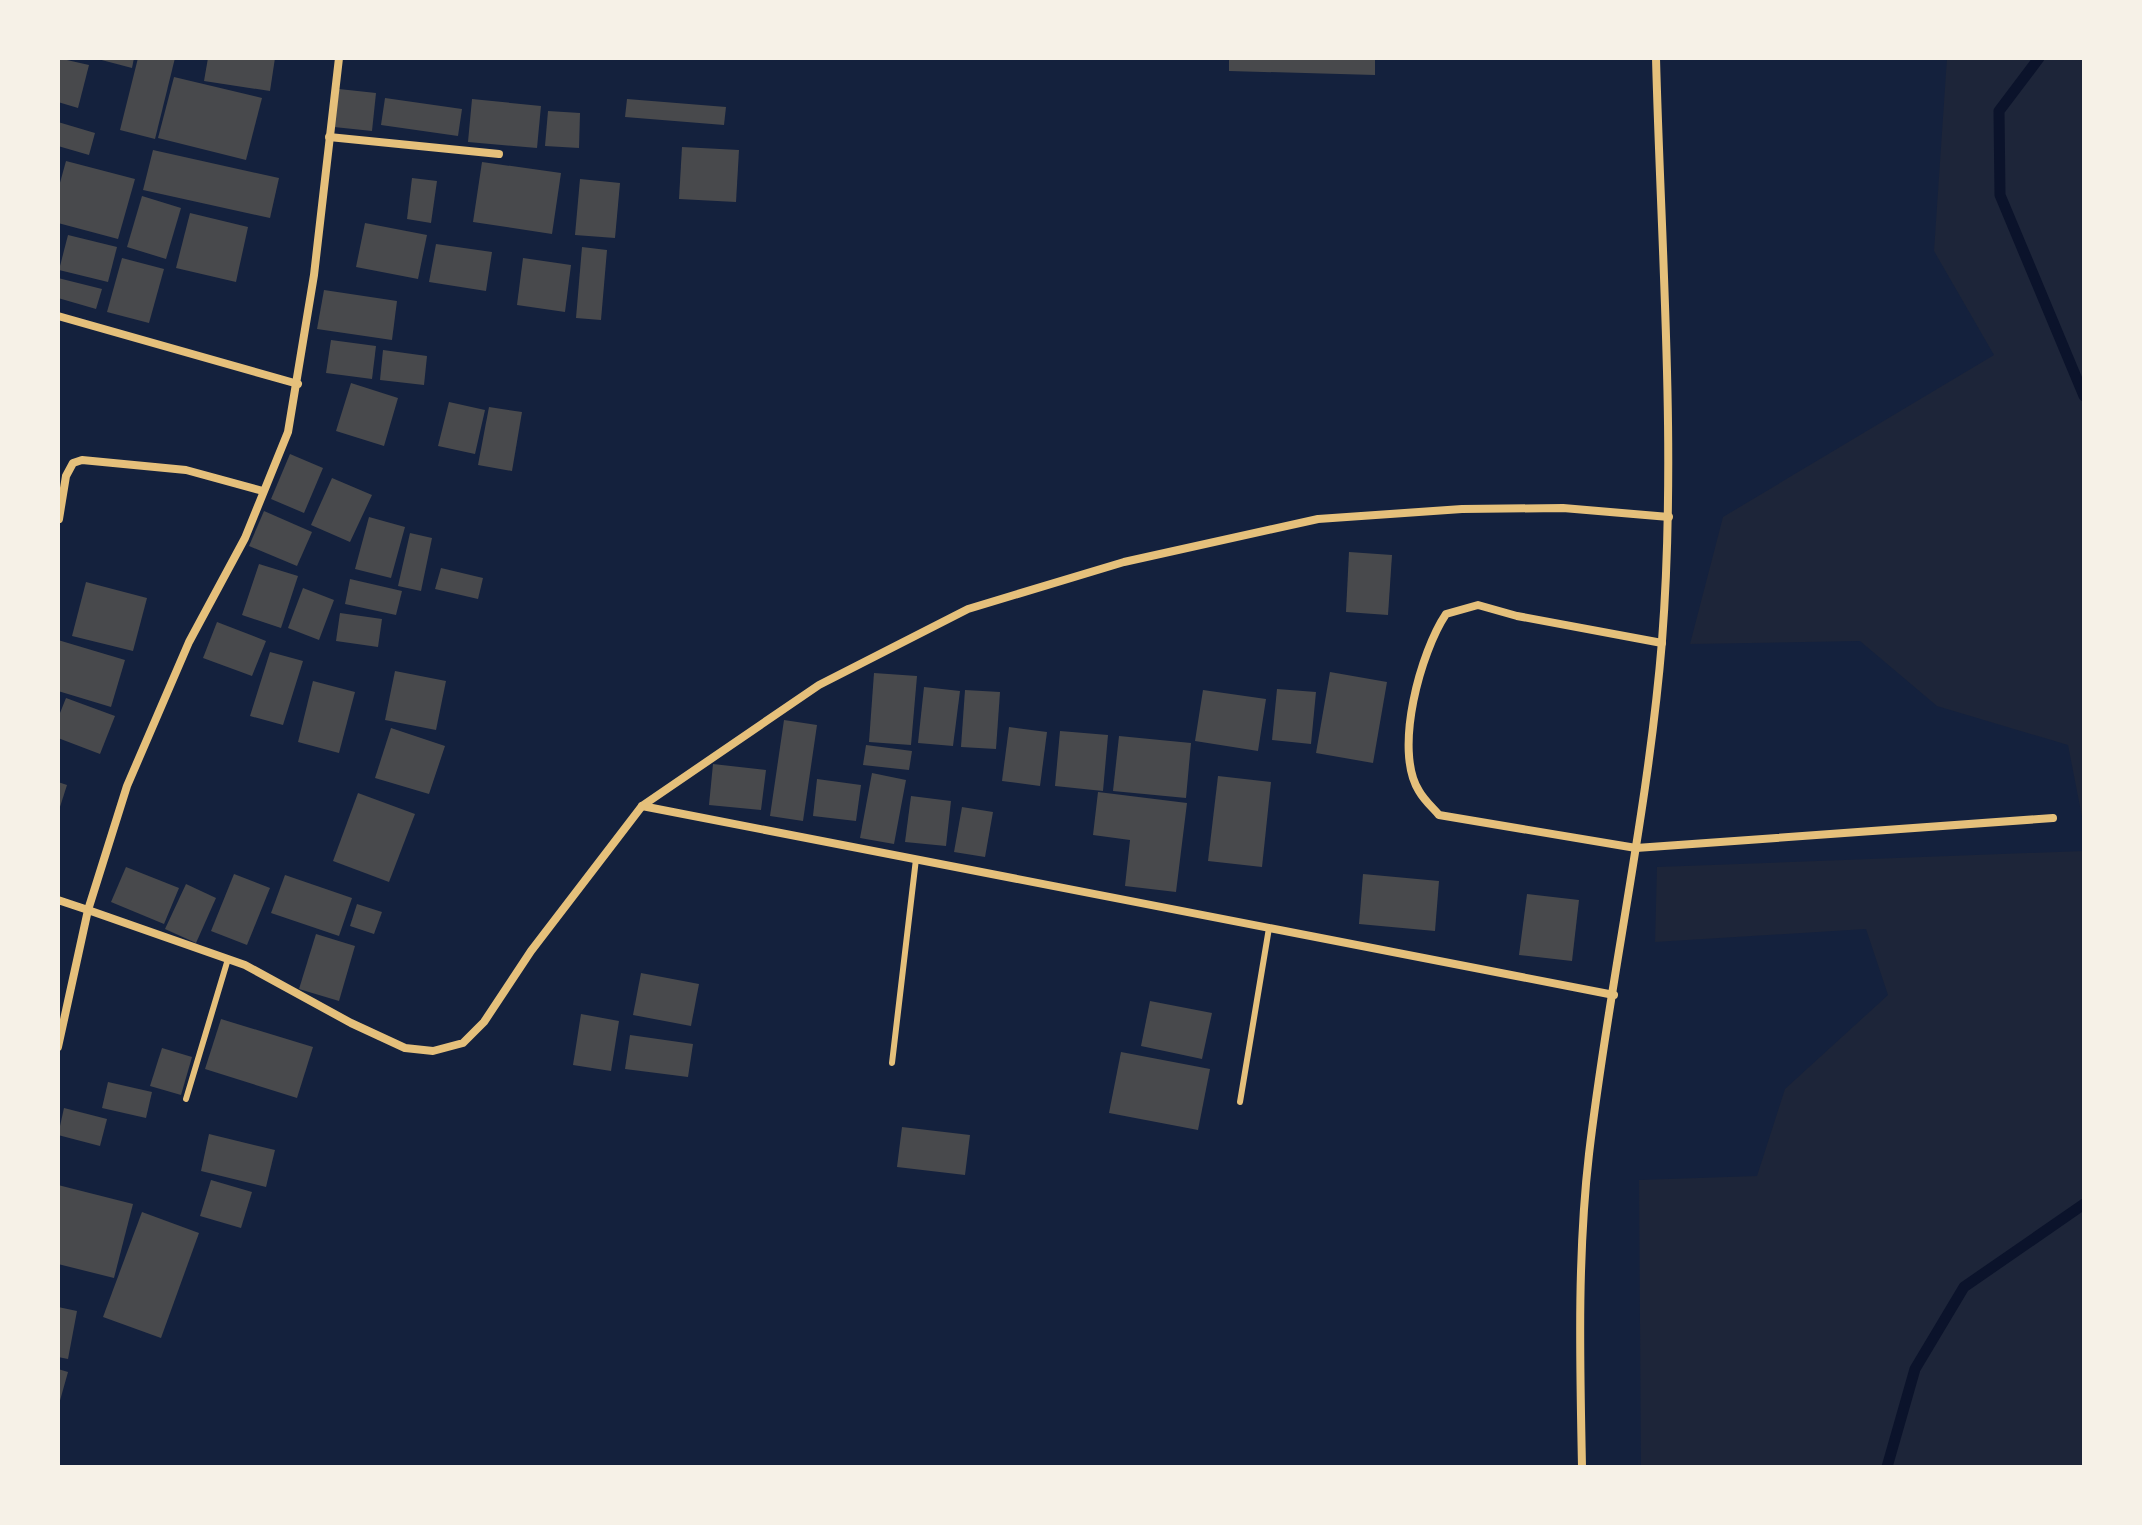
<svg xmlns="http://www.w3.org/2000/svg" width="2142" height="1525" viewBox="0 0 2142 1525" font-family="'PT Sans',sans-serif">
  <rect width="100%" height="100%" fill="#14213d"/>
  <g fill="#1d2539">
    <path d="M 1947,58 L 2084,58 L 2084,827 L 2068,745 L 1937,706 L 1860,641 L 1690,644 L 1723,517 L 1994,355 L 1934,251 Z"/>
    <path d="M 2084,851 L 2084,1467 L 1641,1467 L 1639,1180 L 1757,1176 L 1785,1089 L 1888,995 L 1866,929 L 1655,942 L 1657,867 Z"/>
  </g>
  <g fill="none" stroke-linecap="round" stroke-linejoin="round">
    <g stroke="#0b132b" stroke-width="11">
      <path d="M 2039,58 L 1999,111 L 2000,195 L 2084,396"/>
      <path d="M 1887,1467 L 1915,1369 L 1964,1287 L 2084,1204"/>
    </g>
  </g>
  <g fill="#48494c">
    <path d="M 58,58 L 89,65 L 78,108 L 58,102 Z"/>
    <path d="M 94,58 L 134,58 L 132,68 Z"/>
    <path d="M 138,58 L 175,58 L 155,139 L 120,130 Z"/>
    <path d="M 208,58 L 275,58 L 270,91 L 204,81 Z"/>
    <path d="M 1229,58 L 1375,58 L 1375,75 L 1229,71 Z"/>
    <path d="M 174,77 L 262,98 L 246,160 L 158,138 Z"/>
    <path d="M 339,89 L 376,93 L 372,131 L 334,127 Z"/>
    <path d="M 385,98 L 462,109 L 458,136 L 381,125 Z"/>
    <path d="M 472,99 L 541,106 L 537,148 L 468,142 Z"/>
    <path d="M 627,99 L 726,107 L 724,125 L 625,117 Z"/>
    <path d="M 548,111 L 580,113 L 579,148 L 545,146 Z"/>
    <path d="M 58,122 L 95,133 L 89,155 L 58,146 Z"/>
    <path d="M 682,147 L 739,150 L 736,202 L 679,199 Z"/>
    <path d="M 153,150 L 279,178 L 270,218 L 143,190 Z"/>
    <path d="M 66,161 L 135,179 L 118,239 L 58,223 L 58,190 Z"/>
    <path d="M 482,162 L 561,173 L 552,234 L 473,222 Z"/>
    <path d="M 412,178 L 437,181 L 431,223 L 407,219 Z"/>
    <path d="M 580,179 L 620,183 L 615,238 L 575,235 Z"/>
    <path d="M 142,196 L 181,208 L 166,259 L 127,247 Z"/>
    <path d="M 190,213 L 248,227 L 236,282 L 176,268 Z"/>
    <path d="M 365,223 L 427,235 L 418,279 L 356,267 Z"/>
    <path d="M 68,235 L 117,247 L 108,282 L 59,270 Z"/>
    <path d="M 436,244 L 492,252 L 486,291 L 429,282 Z"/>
    <path d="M 582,247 L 607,250 L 601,320 L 576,318 Z"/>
    <path d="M 122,258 L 164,269 L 149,323 L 107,312 Z"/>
    <path d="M 523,258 L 571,265 L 565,312 L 517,305 Z"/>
    <path d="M 58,278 L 102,289 L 96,309 L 58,298 Z"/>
    <path d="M 324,290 L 397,301 L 392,340 L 317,329 Z"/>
    <path d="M 331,340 L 376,346 L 372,379 L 326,373 Z"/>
    <path d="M 383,350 L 427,356 L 424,385 L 380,380 Z"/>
    <path d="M 351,383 L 398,398 L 384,446 L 336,431 Z"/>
    <path d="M 449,402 L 485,410 L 475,454 L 438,446 Z"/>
    <path d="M 489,407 L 522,412 L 512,471 L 478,465 Z"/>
    <path d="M 290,454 L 323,468 L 304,513 L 271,499 Z"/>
    <path d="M 332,478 L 372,495 L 350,542 L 311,525 Z"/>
    <path d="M 264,511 L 312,532 L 297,566 L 249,546 Z"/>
    <path d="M 369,517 L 405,527 L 391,578 L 355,569 Z"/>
    <path d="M 410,533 L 432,538 L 421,591 L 398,586 Z"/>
    <path d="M 1349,552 L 1392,555 L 1388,615 L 1346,612 Z"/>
    <path d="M 259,564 L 298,576 L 281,628 L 242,615 Z"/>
    <path d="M 441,568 L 483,578 L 478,599 L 435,589 Z"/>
    <path d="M 350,579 L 402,591 L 396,615 L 345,604 Z"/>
    <path d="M 86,582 L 147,598 L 133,651 L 72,636 Z"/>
    <path d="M 303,588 L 334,600 L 319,640 L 288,628 Z"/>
    <path d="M 340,613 L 382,619 L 378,647 L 336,641 Z"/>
    <path d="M 217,622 L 266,641 L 252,676 L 203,658 Z"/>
    <path d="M 58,640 L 125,660 L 111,707 L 58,691 Z"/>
    <path d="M 270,652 L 303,661 L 283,725 L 250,716 Z"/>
    <path d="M 395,671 L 446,681 L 436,730 L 385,720 Z"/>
    <path d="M 1330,672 L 1387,682 L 1373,763 L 1316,753 Z"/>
    <path d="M 874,673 L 917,676 L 911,745 L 869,742 Z"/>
    <path d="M 313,681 L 355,692 L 339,753 L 298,742 Z"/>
    <path d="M 924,687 L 960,691 L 953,746 L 918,743 Z"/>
    <path d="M 1277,689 L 1316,692 L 1311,744 L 1272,740 Z"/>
    <path d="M 965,690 L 1000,692 L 996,749 L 961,747 Z"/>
    <path d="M 1203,690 L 1266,699 L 1258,751 L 1195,741 Z"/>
    <path d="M 66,698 L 115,716 L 100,754 L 58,738 L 58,718 Z"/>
    <path d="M 784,720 L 817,725 L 803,821 L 770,816 Z"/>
    <path d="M 1009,727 L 1047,732 L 1040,786 L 1002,781 Z"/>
    <path d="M 391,728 L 445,746 L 429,794 L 375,778 Z"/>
    <path d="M 1060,731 L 1108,735 L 1103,791 L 1055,786 Z"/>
    <path d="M 1119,736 L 1191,743 L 1186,798 L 1113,791 Z"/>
    <path d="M 866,745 L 912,751 L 909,770 L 863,765 Z"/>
    <path d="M 713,764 L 766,770 L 761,810 L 709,805 Z"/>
    <path d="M 872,773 L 906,780 L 894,844 L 860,838 Z"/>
    <path d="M 1218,776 L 1271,782 L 1262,867 L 1208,861 Z"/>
    <path d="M 817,779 L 861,785 L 856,821 L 813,816 Z"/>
    <path d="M 58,782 L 67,785 L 59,810 L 58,810 Z"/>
    <path d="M 1098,792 L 1187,803 L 1176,892 L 1125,886 L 1130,840 L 1093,835 Z"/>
    <path d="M 358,793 L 415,814 L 389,882 L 333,861 Z"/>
    <path d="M 911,796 L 951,801 L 946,846 L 905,842 Z"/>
    <path d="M 962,807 L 993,812 L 985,857 L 954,852 Z"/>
    <path d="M 126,867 L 179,888 L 164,924 L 111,902 Z"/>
    <path d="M 234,874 L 270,888 L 247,945 L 211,931 Z"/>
    <path d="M 1363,874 L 1439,881 L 1435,931 L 1359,924 Z"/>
    <path d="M 285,875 L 352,898 L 339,936 L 271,913 Z"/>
    <path d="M 186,884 L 216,898 L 196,943 L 165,929 Z"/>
    <path d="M 1527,894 L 1579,900 L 1572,961 L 1519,955 Z"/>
    <path d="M 357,904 L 382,912 L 374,934 L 350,926 Z"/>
    <path d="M 316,934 L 355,946 L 339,1001 L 299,989 Z"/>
    <path d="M 641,973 L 699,984 L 691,1026 L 633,1015 Z"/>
    <path d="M 1150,1001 L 1212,1013 L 1202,1059 L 1141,1046 Z"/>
    <path d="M 581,1014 L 619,1021 L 611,1071 L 573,1065 Z"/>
    <path d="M 221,1019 L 313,1047 L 297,1098 L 205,1069 Z"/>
    <path d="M 630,1035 L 693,1044 L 688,1077 L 625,1069 Z"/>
    <path d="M 162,1048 L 192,1057 L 181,1095 L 150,1086 Z"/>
    <path d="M 1121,1052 L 1210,1069 L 1198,1130 L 1109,1113 Z"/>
    <path d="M 108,1082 L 152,1092 L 146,1118 L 102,1108 Z"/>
    <path d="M 64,1108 L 107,1119 L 100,1146 L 58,1135 Z"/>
    <path d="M 902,1127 L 970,1135 L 965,1175 L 897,1167 Z"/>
    <path d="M 209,1134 L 275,1150 L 266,1187 L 201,1171 Z"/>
    <path d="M 211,1180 L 252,1192 L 241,1228 L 200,1216 Z"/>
    <path d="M 58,1185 L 133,1204 L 114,1278 L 58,1264 Z"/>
    <path d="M 142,1212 L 199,1233 L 161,1338 L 103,1317 Z"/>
    <path d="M 58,1307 L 77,1311 L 68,1359 L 58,1357 Z"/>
    <path d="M 58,1369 L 68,1372 L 59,1404 L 58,1404 Z"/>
  </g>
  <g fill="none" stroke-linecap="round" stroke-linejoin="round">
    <g stroke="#e5c07b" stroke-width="6">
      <path d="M 892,1063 L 916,859"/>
      <path d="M 186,1099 L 228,959"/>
      <path d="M 1240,1102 L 1269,928"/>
    </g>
    <g stroke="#e5c07b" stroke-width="8">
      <path d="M 329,137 L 499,154"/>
      <path d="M 58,316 L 298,384"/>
      <path d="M 59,519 L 66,476 L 73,463 L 82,460 L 186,470 L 263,491"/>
      <path d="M 1662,643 L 1517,616 L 1478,605 L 1446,614 C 1421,651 1393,750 1419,791 C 1424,800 1432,807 1439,815 L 1636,848 L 2053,818"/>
      <path d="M 642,806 L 1614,995"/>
      <path d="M 58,900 L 88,910 L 127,786 L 189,642 L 245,538 L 288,432 L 314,275 L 339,58"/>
      <path d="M 58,1047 L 88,910 L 245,965 L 351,1023 L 405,1048 L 433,1051 L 463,1043 L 484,1022 L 531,951 L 642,806 L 819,685 L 968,609 L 1124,562 L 1318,519 L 1462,509 L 1563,508 L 1669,517"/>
      <path d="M 1582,1467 C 1580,1363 1577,1258 1589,1154 C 1609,983 1648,813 1662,641 C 1677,448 1661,251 1656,58"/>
    </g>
  </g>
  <rect width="2142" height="1525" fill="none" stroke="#f6f1e7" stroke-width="120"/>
</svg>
